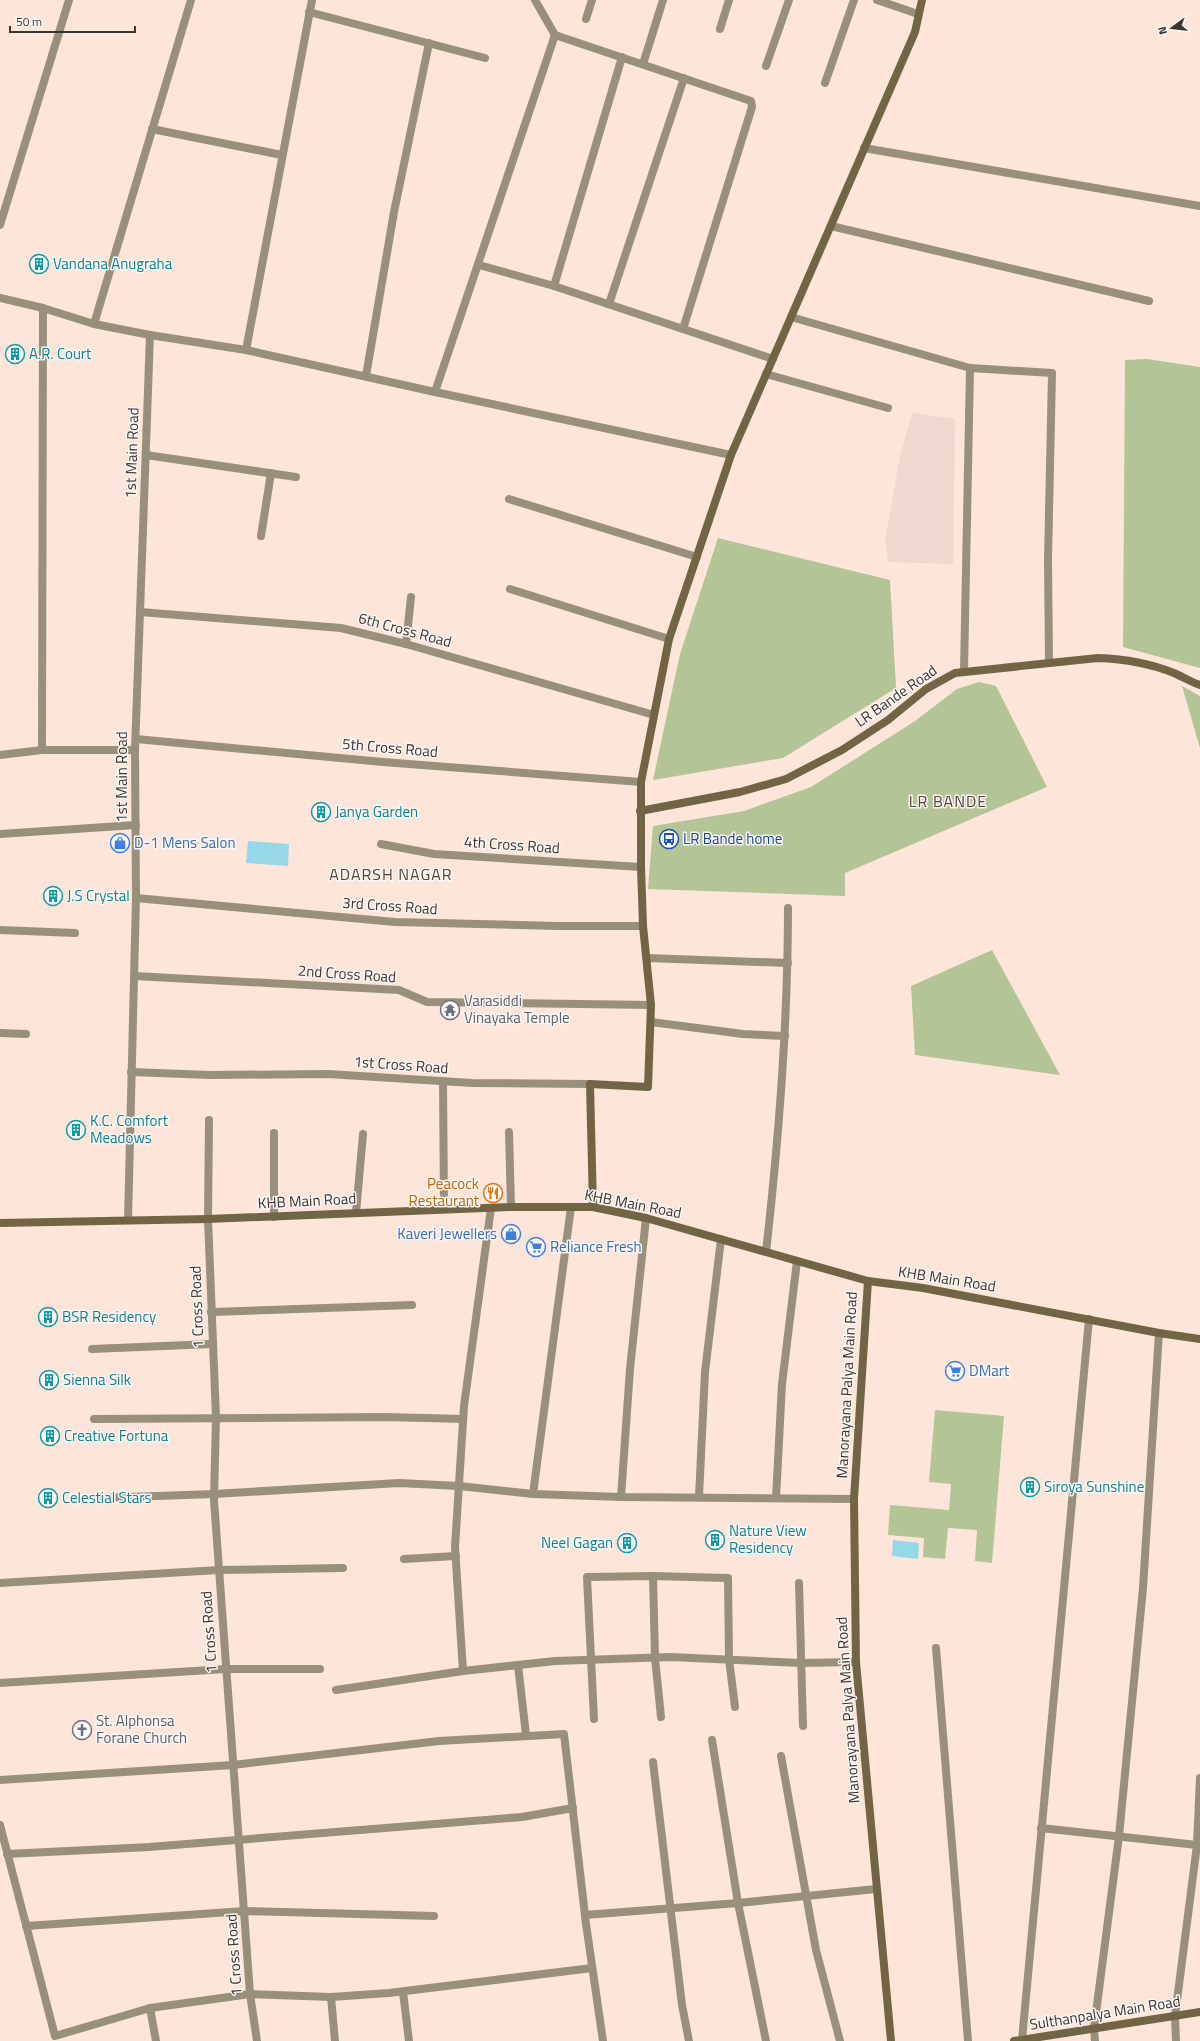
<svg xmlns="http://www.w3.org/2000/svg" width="1200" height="2041" viewBox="0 0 1200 2041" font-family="'Titillium Web',sans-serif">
  <rect width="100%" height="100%" fill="#fde5d9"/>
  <path fill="#f0d7d0" d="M 912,413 L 955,419 L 953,564 L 888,562 L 885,541 L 900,457 Z"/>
  <g fill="#b3c497">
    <path d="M 1147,359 L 1200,367 L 1200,668 L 1123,647 L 1125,360 Z"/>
    <path d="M 718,538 L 890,580 L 896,688 L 783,758 L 653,780 L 680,654 Z"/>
    <path d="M 979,682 L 996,686 L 1047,787 L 845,873 L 845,896 L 648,889 L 653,826 L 744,811 L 811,787 L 915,721 L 957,689 Z"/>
    <path d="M 1182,686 L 1200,696 L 1200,748 Z"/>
    <path d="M 992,950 L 1060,1075 L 915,1055 L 911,986 Z"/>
    <path d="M 935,1410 L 1004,1416 L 992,1563 L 975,1561 L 977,1530 L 948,1528 L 945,1559 L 923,1557 L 924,1538 L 888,1535 L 890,1505 L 949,1510 L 951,1484 L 929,1482 Z"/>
  </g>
  <g fill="#96d8e7">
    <path d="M 248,841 L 289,844 L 288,866 L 246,863 Z"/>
    <path d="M 893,1540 L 919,1543 L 918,1559 L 892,1556 Z"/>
  </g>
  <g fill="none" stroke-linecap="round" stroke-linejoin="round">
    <g stroke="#99907b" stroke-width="8">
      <path d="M 535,0 L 555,35 L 751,101 L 752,107 L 683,329"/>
      <path d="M 877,0 L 918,14"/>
      <path d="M 309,12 L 485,58"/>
      <path d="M 586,19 L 592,0"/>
      <path d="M 720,29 L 729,0"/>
      <path d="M 643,64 L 663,0"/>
      <path d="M 766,66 L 789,0"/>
      <path d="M 825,83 L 854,0"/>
      <path d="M 152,129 L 282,155"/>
      <path d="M 864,148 L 1200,206"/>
      <path d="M 0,225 L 69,0"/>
      <path d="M 831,226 L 1149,301"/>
      <path d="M 479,265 L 554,286 L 773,359"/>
      <path d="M 554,286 L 622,57"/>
      <path d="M 0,298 L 43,308 L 94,324 L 150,335 L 246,350 L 435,392 L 731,455"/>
      <path d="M 609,304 L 684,78"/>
      <path d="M 791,317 L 970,368 L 964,671"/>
      <path d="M 94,324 L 191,0"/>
      <path d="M 246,350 L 312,0"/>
      <path d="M 970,368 L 1052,373 L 1048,560 L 1049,663"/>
      <path d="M 766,374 L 888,408"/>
      <path d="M 366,376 L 394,212 L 429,43"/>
      <path d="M 435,392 L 555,35"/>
      <path d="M 146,455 L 296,477"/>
      <path d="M 509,499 L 697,557"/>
      <path d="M 261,536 L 271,473"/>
      <path d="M 510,589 L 669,639"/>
      <path d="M 140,612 L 341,628 L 406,644 L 654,715"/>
      <path d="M 406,644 L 411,597"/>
      <path d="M 136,739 L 383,762 L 641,782"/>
      <path d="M 42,750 L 43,308"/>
      <path d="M 0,755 L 42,750 L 135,750"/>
      <path d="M 0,834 L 136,825"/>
      <path d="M 381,844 L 434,854 L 641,867"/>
      <path d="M 136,898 L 395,922 L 558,926 L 643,926"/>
      <path d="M 0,930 L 75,933"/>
      <path d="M 647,958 L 788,963"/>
      <path d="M 134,976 L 399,990 L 427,1002 L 651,1005"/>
      <path d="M 651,1022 L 743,1034 L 785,1036"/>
      <path d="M 0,1033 L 26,1034"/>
      <path d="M 131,1072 L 210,1075 L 328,1074 L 472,1083 L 590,1084"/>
      <path d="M 443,1081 L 444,1209"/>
      <path d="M 209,1120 L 208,1219 L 216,1417 L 214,1500 L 250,1994 L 257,2041"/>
      <path d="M 509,1132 L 511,1207"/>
      <path d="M 274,1133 L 274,1217"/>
      <path d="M 356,1213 L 363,1134"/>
      <path d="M 128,1220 L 136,898 L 135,750 L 150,335"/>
      <path d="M 766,1252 C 779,1137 788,1023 788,908"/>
      <path d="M 211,1312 L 412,1305"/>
      <path d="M 92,1349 L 212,1344"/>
      <path d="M 94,1419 L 386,1417 L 463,1419"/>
      <path d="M 533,1494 L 571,1207"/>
      <path d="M 621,1497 L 630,1369 L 646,1218"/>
      <path d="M 699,1497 L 705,1372 L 721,1239"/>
      <path d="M 99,1498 L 214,1494 L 399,1483 L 459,1486 L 533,1494 L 621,1497 L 854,1499"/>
      <path d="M 776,1498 L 782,1384 L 797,1261"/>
      <path d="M 404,1559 L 456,1556"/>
      <path d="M 653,1576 L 655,1658 L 661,1717"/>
      <path d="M 0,1583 L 219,1570 L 343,1568"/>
      <path d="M 799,1583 L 803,1726"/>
      <path d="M 936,1648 L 968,2041"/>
      <path d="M 518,1665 L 526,1735"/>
      <path d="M 463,1671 L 455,1547 L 464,1406 L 491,1208"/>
      <path d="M 0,1683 L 226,1669 L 320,1669"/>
      <path d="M 336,1690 L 463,1671 L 555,1661 L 670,1657 L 801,1663 L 856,1662"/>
      <path d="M 594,1719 L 587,1577 L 653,1576 L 728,1578 L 729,1659 L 735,1707"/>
      <path d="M 712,1740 L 738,1903 L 766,2041"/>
      <path d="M 781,1756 L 816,1950 L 840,2041"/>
      <path d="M 653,1762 L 682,2005 L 689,2041"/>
      <path d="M 0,1780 L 233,1765 L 439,1741 L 564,1734 L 586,1924 L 603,2041"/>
      <path d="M 0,1825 L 55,2036 L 150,2008 L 250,1994 L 331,1997 L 389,1993 L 592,1968"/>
      <path d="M 1041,1828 L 1197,1845"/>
      <path d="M 7,1854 L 149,1847 L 522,1817 L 573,1808"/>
      <path d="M 585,1915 L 738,1903 L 876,1889"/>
      <path d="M 26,1926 L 245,1911 L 434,1916"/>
      <path d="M 403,1992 L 409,2041"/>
      <path d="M 331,1997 L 335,2041"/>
      <path d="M 150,2008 L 156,2041"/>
      <path d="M 1022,2040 L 1089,1319"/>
      <path d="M 1095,2041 L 1094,2028 L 1119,1836 L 1143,1588 L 1159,1333"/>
      <path d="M 1176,2041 L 1175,2016 L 1197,1845 L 1200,1778"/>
    </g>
    <g stroke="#716546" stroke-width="8">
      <path d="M 640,811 L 740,792 L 786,779 L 842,750 L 888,720 L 926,689 L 955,673 L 1098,658 C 1126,659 1149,663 1174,673 C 1183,677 1191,682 1200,685"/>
      <path d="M 593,1207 L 590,1084 L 648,1087 L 651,1005 L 643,926 L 641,867 L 641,782 L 669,639 L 731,455 L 915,32 L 922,0"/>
      <path d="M 0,1223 L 208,1219 L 511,1207 L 593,1207 L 646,1218 L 868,1281 L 923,1288 L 1159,1333 L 1200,1339"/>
      <path d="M 868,1281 L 854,1499 L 856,1662 L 891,2041"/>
      <path d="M 1014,2041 L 1200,2012"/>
    </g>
  </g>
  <defs>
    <symbol id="building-ring" viewBox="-11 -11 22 22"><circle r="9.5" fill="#fbf7f4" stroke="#0f9aa8" stroke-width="1.5"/><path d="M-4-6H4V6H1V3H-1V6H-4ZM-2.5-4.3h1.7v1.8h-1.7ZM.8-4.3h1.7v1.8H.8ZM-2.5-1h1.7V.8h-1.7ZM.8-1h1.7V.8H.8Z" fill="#0f9aa8"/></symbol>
    <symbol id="bus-ring" viewBox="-11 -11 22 22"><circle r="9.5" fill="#fbf7f4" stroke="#1a4fb4" stroke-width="1.5"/><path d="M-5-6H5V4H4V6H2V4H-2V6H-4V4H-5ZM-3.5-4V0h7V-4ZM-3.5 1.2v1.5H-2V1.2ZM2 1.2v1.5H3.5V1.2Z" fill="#1a4fb4"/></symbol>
    <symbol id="shop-ring" viewBox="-11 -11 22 22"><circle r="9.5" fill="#fbf7f4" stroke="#3f7fe0" stroke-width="1.5"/><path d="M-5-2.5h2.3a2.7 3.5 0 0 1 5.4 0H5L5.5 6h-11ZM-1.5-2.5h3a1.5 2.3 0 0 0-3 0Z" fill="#3f7fe0"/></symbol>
    <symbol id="temple-ring" viewBox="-11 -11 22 22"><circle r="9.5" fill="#fbf7f4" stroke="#6b7280" stroke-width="1.5"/><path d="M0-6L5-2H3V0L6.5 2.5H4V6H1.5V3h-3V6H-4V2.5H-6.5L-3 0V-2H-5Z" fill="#6b7280"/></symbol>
    <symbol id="restaurant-ring" viewBox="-11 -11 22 22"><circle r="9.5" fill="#fbf7f4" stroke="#e8710a" stroke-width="1.5"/><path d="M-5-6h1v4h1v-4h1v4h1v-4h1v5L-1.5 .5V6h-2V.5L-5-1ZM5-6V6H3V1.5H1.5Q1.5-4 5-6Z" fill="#e8710a"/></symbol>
    <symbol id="supermarket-ring" viewBox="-11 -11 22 22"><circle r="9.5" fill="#fbf7f4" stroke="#3f7fe0" stroke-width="1.5"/><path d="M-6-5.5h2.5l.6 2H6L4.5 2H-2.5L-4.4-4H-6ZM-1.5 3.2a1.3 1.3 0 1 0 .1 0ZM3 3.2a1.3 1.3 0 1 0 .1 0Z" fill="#3f7fe0"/></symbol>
    <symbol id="church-ring" viewBox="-11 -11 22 22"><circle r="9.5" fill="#fbf7f4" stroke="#6b7280" stroke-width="1.5"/><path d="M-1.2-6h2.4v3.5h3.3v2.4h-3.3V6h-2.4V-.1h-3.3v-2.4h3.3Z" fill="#6b7280"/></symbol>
  </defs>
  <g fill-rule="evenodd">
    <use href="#building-ring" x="28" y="253" width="22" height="22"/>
    <use href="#building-ring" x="4" y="343" width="22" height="22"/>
    <use href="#building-ring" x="310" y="801" width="22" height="22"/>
    <use href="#bus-ring" x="658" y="828" width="22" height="22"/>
    <use href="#shop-ring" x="109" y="832" width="22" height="22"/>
    <use href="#building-ring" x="42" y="885" width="22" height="22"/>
    <use href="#temple-ring" x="439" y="999" width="22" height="22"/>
    <use href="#building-ring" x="65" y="1119" width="22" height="22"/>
    <use href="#restaurant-ring" x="482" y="1182" width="22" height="22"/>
    <use href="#shop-ring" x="500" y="1223" width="22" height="22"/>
    <use href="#supermarket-ring" x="525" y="1236" width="22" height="22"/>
    <use href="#building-ring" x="37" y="1306" width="22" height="22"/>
    <use href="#supermarket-ring" x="944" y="1360" width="22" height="22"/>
    <use href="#building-ring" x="38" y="1369" width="22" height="22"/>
    <use href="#building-ring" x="39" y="1425" width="22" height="22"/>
    <use href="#building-ring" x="1019" y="1476" width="22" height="22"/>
    <use href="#building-ring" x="37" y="1487" width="22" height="22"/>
    <use href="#building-ring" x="704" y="1529" width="22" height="22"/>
    <use href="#building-ring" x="616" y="1532" width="22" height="22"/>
    <use href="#church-ring" x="71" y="1719" width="22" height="22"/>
  </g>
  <g text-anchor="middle" stroke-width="3" stroke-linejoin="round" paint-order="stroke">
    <g font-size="15" fill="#0d838f" stroke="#fbf7f4" text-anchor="start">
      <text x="53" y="269">Vandana Anugraha</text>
      <text x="29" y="359">A.R. Court</text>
      <text x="335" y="817">Janya Garden</text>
      <text x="67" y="901">J.S Crystal</text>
      <text x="90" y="1126">K.C. Comfort<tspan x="90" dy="17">Meadows</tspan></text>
      <text x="62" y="1322">BSR Residency</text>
      <text x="63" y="1385">Sienna Silk</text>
      <text x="64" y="1441">Creative Fortuna</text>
      <text x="1044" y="1492">Siroya Sunshine</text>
      <text x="62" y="1503">Celestial Stars</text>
      <text x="729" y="1536">Nature View<tspan x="729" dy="17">Residency</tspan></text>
      <text x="613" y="1548" text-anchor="end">Neel Gagan</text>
    </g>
    <g font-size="15" fill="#3d342f" stroke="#fbf7f4">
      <text transform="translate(132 453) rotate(-88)" y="5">1st Main Road</text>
      <text transform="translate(405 630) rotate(15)" y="5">6th Cross Road</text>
      <text transform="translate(896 696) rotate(-35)" y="5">LR Bande Road</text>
      <text transform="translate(390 748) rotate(5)" y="5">5th Cross Road</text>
      <text transform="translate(122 777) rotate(-90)" y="5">1st Main Road</text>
      <text transform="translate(512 845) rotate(4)" y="5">4th Cross Road</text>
      <text transform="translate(390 906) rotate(4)" y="5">3rd Cross Road</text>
      <text transform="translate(347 974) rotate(4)" y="5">2nd Cross Road</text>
      <text transform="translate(401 1065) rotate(4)" y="5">1st Cross Road</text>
      <text transform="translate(307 1201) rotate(-3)" y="5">KHB Main Road</text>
      <text transform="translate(633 1204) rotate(11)" y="5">KHB Main Road</text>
      <text transform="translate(947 1279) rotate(9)" y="5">KHB Main Road</text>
      <text transform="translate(197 1307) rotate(-92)" y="5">1 Cross Road</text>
      <text transform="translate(847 1385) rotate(-87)" y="5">Manorayana Palya Main Road</text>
      <text transform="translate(209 1632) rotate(-94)" y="5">1 Cross Road</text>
      <text transform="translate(848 1710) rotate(-94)" y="5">Manorayana Palya Main Road</text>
      <text transform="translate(234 1955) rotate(-94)" y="5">1 Cross Road</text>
      <text transform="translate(1105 2013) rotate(-9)" y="5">Sulthanpalya Main Road</text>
    </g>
    <g font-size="15" fill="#164399" stroke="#fbf7f4" text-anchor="start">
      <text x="683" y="844">LR Bande home</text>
    </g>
    <g font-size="15" fill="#366cbe" stroke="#fbf7f4" text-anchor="start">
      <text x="134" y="848">D-1 Mens Salon</text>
      <text x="497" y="1239" text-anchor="end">Kaveri Jewellers</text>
      <text x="550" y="1252">Reliance Fresh</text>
      <text x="969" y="1376">DMart</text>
    </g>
    <g font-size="15" fill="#5b616d" stroke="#fbf7f4" text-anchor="start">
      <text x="464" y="1006">Varasiddi<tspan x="464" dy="17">Vinayaka Temple</tspan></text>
      <text x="96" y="1726">St. Alphonsa<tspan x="96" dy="17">Forane Church</tspan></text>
    </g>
    <g font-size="15" fill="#c56008" stroke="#fbf7f4" text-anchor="end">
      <text x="479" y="1189">Peacock<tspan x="479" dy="17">Restaurant</tspan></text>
    </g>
    <g font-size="16" letter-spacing="1" fill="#57443b" stroke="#fbf7f4">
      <text x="948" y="807">LR BANDE</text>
      <text x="391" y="880">ADARSH NAGAR</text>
    </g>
  </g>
  <g transform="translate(1172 28) rotate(255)" stroke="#fbf7f4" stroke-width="3" paint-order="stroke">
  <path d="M0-3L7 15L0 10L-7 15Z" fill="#3d342f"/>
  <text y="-6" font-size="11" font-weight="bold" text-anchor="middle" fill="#3d342f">N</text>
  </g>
  <path d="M10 26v6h125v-6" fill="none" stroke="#3d342f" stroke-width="2"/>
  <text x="16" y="26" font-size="12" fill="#3d342f" stroke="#fbf7f4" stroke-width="3" paint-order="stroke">50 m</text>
</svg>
